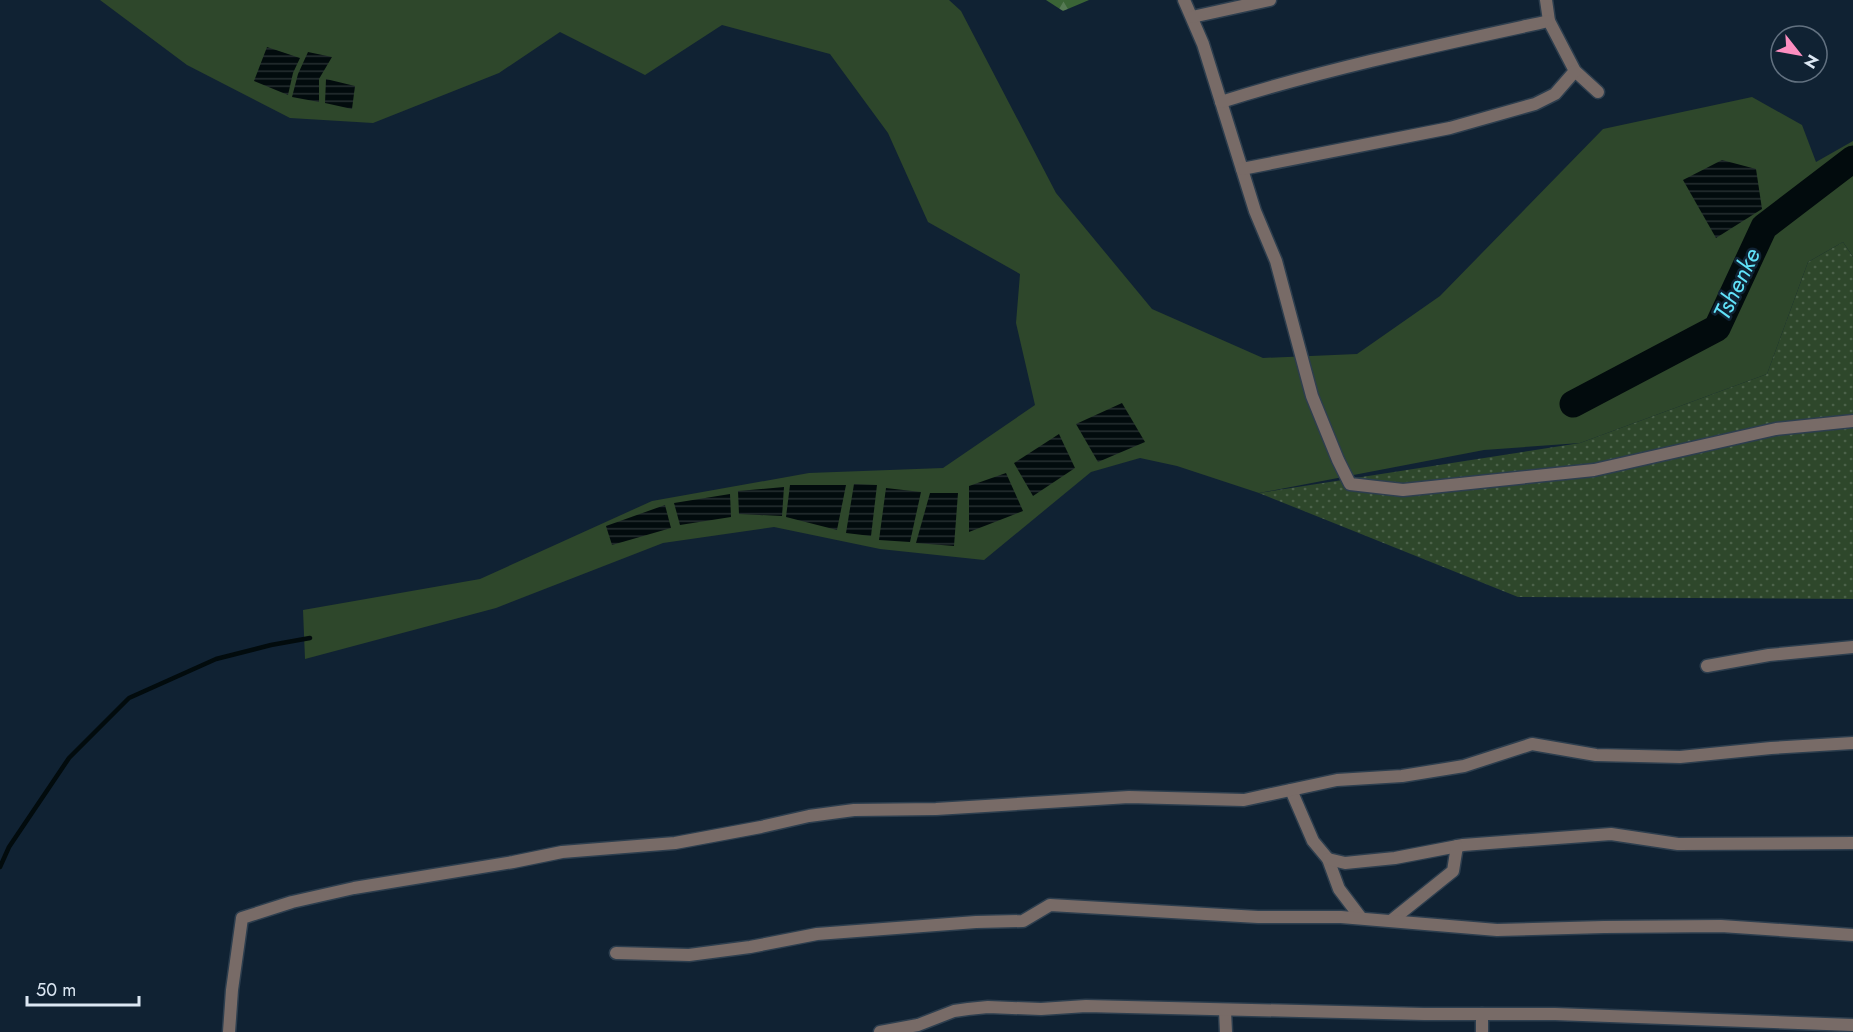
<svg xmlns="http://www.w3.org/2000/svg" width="1853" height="1032" viewBox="0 0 1853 1032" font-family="Jost,sans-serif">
  <defs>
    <pattern id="grass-dots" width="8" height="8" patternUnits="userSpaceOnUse" patternTransform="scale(1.5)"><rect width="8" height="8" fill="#2e472b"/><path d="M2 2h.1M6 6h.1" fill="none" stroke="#4c624a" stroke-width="1.8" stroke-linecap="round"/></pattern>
    <pattern id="forest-firs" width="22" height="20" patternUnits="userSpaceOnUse" patternTransform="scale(1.5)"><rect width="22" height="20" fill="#3a6436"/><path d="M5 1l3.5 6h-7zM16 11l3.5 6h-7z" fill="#567a54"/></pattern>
    <pattern id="water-rules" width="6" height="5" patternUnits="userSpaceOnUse" patternTransform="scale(1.5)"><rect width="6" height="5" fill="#020b0d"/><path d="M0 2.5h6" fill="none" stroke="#262f31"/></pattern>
  </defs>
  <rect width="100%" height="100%" fill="#102233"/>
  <path fill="url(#grass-dots)" d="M 1843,242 L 1853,257 L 1853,599 L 1518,597 L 1259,493 L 1580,443 L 1767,374 L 1808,262 Z"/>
  <path fill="url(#forest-firs)" d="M 1046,0 L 1089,0 L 1063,11 Z"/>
  <path fill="#2e472b" d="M 100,0 L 949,0 L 961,11 L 1056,193 L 1152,309 L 1263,358 L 1357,354 L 1440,296 L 1603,129 L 1752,97 L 1802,125 L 1816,162 L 1853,141 L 1853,257 L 1843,242 L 1808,262 L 1767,374 L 1580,443 L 1484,450 L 1259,493 L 1177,466 L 1140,458 L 1091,472 L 984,560 L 880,549 L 774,527 L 663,543 L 496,608 L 305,659 L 303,610 L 480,579 L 652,501 L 809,473 L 943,468 L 1035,405 L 1016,323 L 1020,274 L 928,222 L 888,133 L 830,54 L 722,25 L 645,75 L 560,32 L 499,73 L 373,123 L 290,118 L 187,65 Z"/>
  <g fill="url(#water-rules)">
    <path d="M 267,47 L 300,58 L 293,73 L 288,95 L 254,81 Z"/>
    <path d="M 308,52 L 332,57 L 319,79 L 319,102 L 292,97 L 298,74 Z"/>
    <path d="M 326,79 L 355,86 L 352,109 L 325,103 Z"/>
    <path d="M 1722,160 L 1756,169 L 1762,209 L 1716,238 L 1683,180 Z"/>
    <path d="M 1122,403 L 1145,442 L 1098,462 L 1076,424 Z"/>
    <path d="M 1059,434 L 1075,468 L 1033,496 L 1014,463 Z"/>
    <path d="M 1006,473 L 1023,511 L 969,532 L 969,486 Z"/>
    <path d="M 854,484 L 877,485 L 871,536 L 846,533 Z"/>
    <path d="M 790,485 L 846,485 L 837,530 L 786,517 Z"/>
    <path d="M 784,487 L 782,516 L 739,514 L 738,491 Z"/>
    <path d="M 886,488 L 921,492 L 910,542 L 879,540 Z"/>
    <path d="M 930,493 L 958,493 L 954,546 L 916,543 Z"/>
    <path d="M 730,494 L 731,517 L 680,525 L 674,503 Z"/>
    <path d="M 665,505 L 671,528 L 612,545 L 606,526 Z"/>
  </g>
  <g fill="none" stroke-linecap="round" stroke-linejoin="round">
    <path stroke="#020b0d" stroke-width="4.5" d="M 0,867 L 9,847 L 69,758 L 129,698 L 216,659 L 271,645 L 310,638"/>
    <path stroke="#020b0d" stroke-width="27" d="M 1573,404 L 1717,328 L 1764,227 L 1853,159"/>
    <defs>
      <g id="street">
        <path d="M 1184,0 L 1203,44 L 1255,211 L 1276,261 L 1312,396 L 1338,460 L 1350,484 L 1403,490 L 1594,470 L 1776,429 L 1853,421"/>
        <path d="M 1546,0 L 1549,21 L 1575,71 L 1598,92"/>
        <path d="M 1192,17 L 1270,0"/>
        <path d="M 1221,102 C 1329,68 1439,45 1549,21"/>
        <path d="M 1242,169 L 1450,128 L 1535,104 L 1555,94 L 1575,71"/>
        <path d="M 1707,666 L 1769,655 L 1853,647"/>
        <path d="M 1291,790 L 1313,841 L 1328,859 L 1339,889 L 1361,918"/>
        <path d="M 1328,859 L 1345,863 L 1395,858 L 1463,845 L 1611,834 L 1678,844 L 1853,843"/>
        <path d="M 1392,920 L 1453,871 L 1457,846"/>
        <path d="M 616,953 L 689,955 L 750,947 L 817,934 L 976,922 L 1023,921 L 1050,905 L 1258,917 L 1341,917 L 1497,930 L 1604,927 L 1721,926 L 1853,935"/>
        <path d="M 1225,1011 L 1226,1032"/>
        <path d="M 1482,1014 L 1482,1032"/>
        <path d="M 229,1032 L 232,990 L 242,918 L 292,902 L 354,888 L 513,862 L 562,852 L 675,843 L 761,827 L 809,816 L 854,810 L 936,809 L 1129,797 L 1244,800 L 1337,780 L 1402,776 L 1464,766 L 1532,744 L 1596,755 L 1680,757 L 1771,748 L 1853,743"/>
        <path d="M 880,1032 L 918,1025 L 954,1011 L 968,1009 L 988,1007 L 1041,1009 L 1086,1006 L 1424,1014 L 1555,1014 L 1853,1025"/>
      </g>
    </defs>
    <use href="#street" stroke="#2d3e4e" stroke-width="15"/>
    <use href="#street" stroke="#786b67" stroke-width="12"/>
  </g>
  <g text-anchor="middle" stroke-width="5" stroke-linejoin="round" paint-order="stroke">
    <g font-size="24" font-style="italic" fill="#61e3fa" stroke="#102233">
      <text transform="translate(1737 284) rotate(-64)" y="8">Tshenke</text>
    </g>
  </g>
  <g transform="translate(1799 54) rotate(121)"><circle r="28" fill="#102233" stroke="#627180" stroke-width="1.5"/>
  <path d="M0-4.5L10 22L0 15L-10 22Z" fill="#fd8ec0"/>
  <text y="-9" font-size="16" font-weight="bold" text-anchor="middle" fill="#dce7f3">N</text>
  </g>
  <path d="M27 996v9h112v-9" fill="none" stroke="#dce7f3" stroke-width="3"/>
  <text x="36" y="996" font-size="18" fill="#dce7f3" stroke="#102233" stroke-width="4.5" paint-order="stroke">50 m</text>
</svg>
